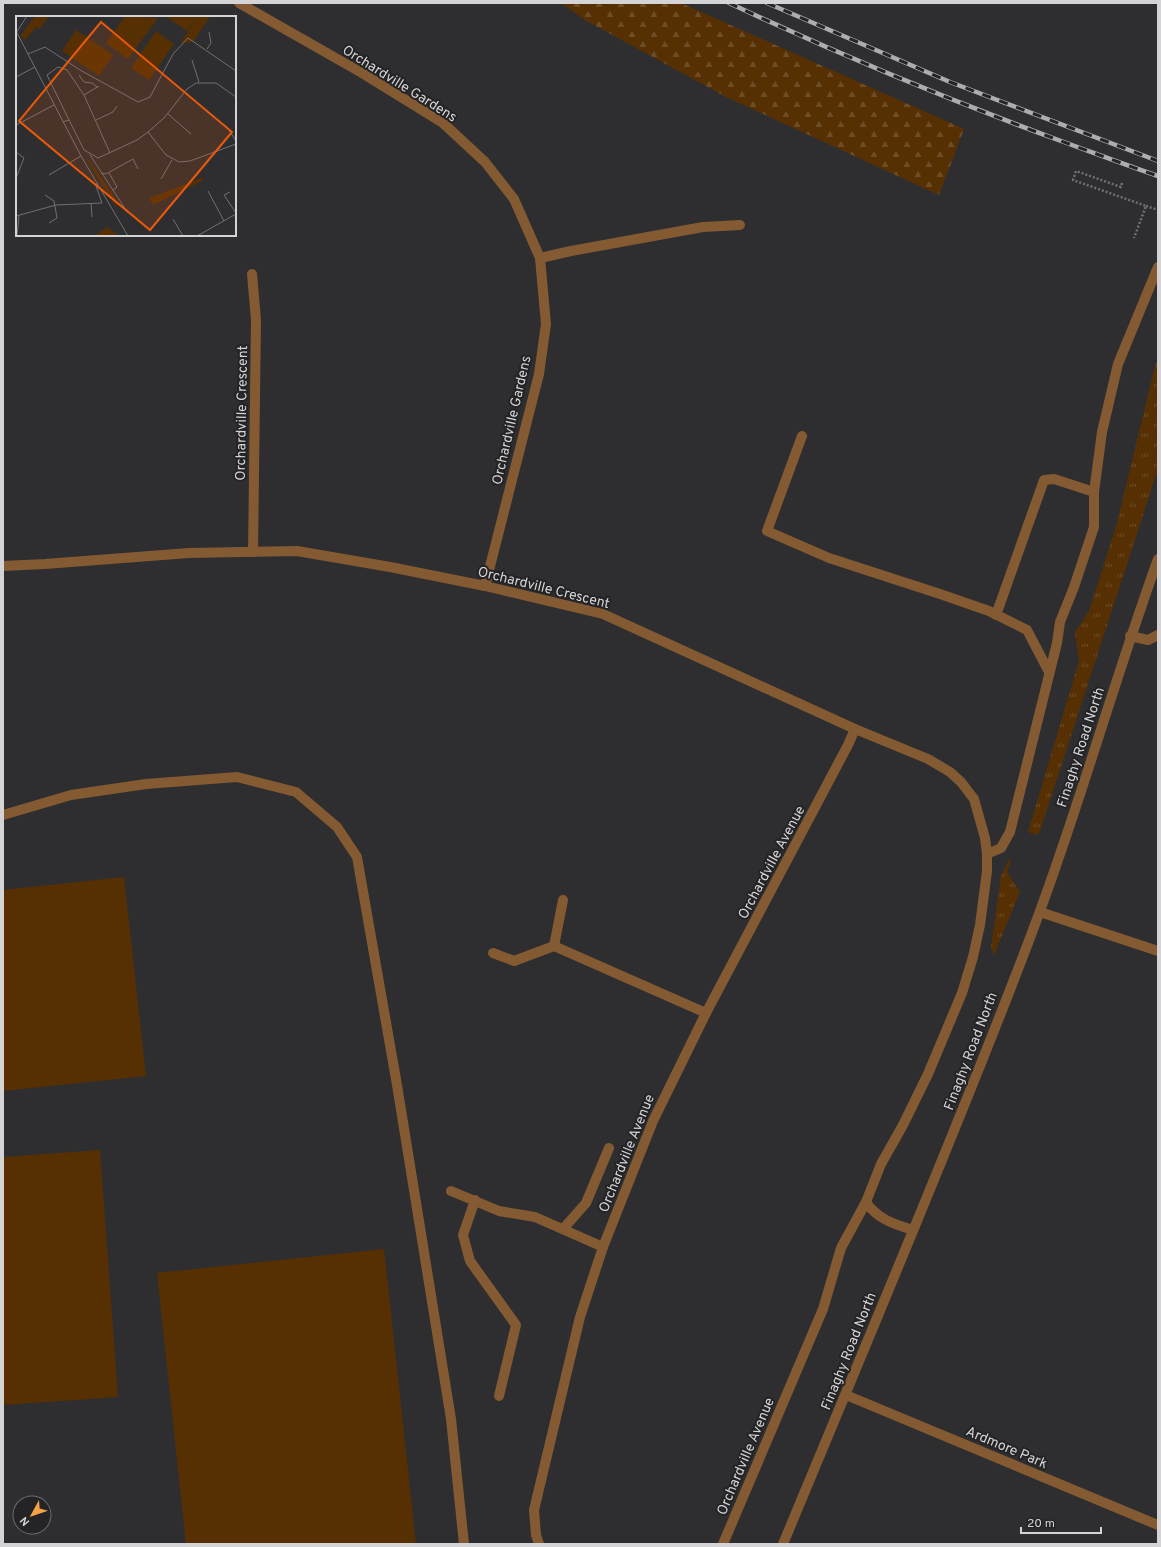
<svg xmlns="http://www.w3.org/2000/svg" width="1161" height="1547" viewBox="0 0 1161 1547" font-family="Overpass,sans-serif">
  <defs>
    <pattern id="grass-tufts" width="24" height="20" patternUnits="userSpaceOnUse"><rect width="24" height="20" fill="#563003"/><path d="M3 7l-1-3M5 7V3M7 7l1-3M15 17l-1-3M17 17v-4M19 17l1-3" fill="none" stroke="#6d4d27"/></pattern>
    <pattern id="forest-firs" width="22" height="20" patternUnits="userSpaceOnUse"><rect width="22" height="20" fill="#563003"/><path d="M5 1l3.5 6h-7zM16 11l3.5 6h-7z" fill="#6d4d27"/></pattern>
  </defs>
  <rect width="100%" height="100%" fill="#2e2e30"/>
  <g fill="url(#grass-tufts)">
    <path d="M 1156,362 L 1158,363 L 1158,469 L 1040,831 L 1037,835 L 1028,832 L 1079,661 L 1075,632 L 1089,611 L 1117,523 Z"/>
    <path d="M 1009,859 L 1011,860 L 1007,872 L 1020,892 L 994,955 L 991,948 L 1001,876 Z"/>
  </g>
  <path fill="url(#forest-firs)" d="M 561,3 L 681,3 L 964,129 L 939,195 L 726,97 L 585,20 Z"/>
  <g fill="#563003">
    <path d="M 124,877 L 146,1076 L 3,1091 L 3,890 Z"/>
    <path d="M 100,1150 L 118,1397 L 3,1405 L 3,1157 Z"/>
    <path d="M 384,1249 L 416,1544 L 186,1544 L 157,1273 Z"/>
  </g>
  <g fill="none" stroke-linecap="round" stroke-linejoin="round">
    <g stroke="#717173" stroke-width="2.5" stroke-dasharray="2 2" stroke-linecap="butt">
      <path d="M 1122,183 L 1121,187 L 1076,171 L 1073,180 L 1146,206 L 1134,238"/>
      <path d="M 1146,206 L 1158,210"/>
    </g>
    <g stroke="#835a32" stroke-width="10">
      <path d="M 802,436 L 767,531 L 829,558 L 940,594 L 989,611 L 1027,630 L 1049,672"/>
      <path d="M 996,615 L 1044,480 L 1054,479 L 1094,492"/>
      <path d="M 3,815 L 71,795 L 146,784 L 237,777 L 296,792 L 337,827 L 357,857 L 397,1085 L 451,1419 L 464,1544"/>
      <path d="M 987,854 L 1001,848 L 1010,832 L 1057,643 L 1060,622 L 1074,587 L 1094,527 L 1094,492 L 1102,432 L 1118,364 L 1158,267"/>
      <path d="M 554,946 L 563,900"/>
      <path d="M 493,953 L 514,961 L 554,946 L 706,1013"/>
      <path d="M 451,1191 L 499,1211 L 535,1217 L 603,1247"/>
      <path d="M 475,1200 L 463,1235 L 470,1261 L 516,1325 L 499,1396"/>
      <path d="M 563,1229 L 586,1203 L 609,1148"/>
    </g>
    <g stroke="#835a32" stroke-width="10">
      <path d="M 239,3 L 362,73 L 443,123 L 485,162 L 514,199 L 540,258 L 546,324 L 539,374 L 485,586"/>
      <path d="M 540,258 L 571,251 L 703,227 L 740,225"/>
      <path d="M 252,274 L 256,320 L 253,552"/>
      <path d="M 3,566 L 45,564 L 189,553 L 297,551 L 390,567 L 485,586 L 603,614 L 855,729 L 928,759 L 950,772 L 961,782 L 974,799 L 985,838 L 987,854 L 987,871 L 980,925 L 973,957 L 962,993 L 928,1074 L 903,1125 L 881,1164 L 866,1202 C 877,1219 894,1224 913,1230"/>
      <path d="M 1130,636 L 1148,640 L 1158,635"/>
      <path d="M 1040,912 L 1158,951"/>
      <path d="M 846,1395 L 1158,1525"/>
      <path d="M 539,1544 L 536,1535 L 534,1510 L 580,1317 L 603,1247 L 653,1121 L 706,1013 L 848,745 L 855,729"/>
      <path d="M 723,1544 L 823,1309 L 841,1248 L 866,1202"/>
    </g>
    <path stroke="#835a32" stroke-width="10" d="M 783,1544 C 828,1438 871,1332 915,1226 C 958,1121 1001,1017 1040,911 C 1083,794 1116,675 1158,559"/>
    <defs>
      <g id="rail">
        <path d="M 729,3 C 838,54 949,100 1061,141 C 1094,153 1126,165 1158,176"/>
        <path d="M 767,3 L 950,82 L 1158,161"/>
      </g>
    </defs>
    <use href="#rail" stroke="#adadaf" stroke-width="4.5"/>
    <use href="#rail" stroke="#242426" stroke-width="3" stroke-dasharray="9" stroke-linecap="butt"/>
  </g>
  <g text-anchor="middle" stroke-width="4" stroke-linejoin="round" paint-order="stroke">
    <g font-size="14" fill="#d4d4d6" stroke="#242426">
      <text transform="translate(400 83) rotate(32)" y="5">Orchardville Gardens</text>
      <text transform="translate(241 413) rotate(-89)" y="5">Orchardville Crescent</text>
      <text transform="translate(511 420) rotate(-77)" y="5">Orchardville Gardens</text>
      <text transform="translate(544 587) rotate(14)" y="5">Orchardville Crescent</text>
      <text transform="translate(1080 747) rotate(-72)" y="5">Finaghy Road North</text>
      <text transform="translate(771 862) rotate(-62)" y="5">Orchardville Avenue</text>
      <text transform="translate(970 1051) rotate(-69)" y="5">Finaghy Road North</text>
      <text transform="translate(626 1153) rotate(-68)" y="5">Orchardville Avenue</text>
      <text transform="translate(848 1351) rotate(-68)" y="5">Finaghy Road North</text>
      <text transform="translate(1007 1447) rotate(23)" y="5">Ardmore Park</text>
      <text transform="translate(745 1456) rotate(-67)" y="5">Orchardville Avenue</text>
    </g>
  </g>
  <g transform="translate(16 16)">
    <rect width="220" height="220" fill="#2e2e30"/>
    <path d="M 73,144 L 103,188 L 100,191 L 72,145 Z" fill="#563003"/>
    <path d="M 19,0 L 33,0 L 24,13 L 20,11 L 8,25 L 5,19 ZM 181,0 L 194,0 L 177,26 L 165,27 ZM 188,161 L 186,165 L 137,189 L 133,182 ZM 91,211 L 101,218 L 98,220 L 78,220 Z" fill="#563003"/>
    <path d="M 109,0 L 142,2 L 112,43 L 90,27 ZM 149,0 L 181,0 L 171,15 ZM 60,14 L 97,39 L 83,60 L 46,35 ZM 140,15 L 158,28 L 133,64 L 115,52 Z" fill="#563003"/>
    <path fill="none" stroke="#707072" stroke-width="1" d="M 0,15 L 65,140 L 112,220M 0,17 L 11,0M 191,33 L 195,27 L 193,16M 12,38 L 29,31 L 64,54 L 122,86 L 134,81 L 157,38 L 172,22 L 220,55M 176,44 L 183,66M 63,59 L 68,66 L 76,67 L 81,71M 0,61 L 19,51M 68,79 L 83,70M 190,95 L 211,111 L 220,125M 152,98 L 175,118M 53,104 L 31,59 L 42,51 L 51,54 L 68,79 L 94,137M 80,104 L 97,96 L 101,90M 47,106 L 53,104 L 68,134 L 82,142 L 121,124 L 132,116 L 148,102 L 171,73 L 180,67 L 200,67 L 220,81M 0,109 L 38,89M 132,116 L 150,139 L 163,146 L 174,145 L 220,128M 0,136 L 8,142 L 0,162M 74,139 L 112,197M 85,157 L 90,158 L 117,143 L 122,153M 93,157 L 101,171 L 97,174M 33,159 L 65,140M 145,163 L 156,144M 192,175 L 208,205M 214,176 L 208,179 L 220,197M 29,179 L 38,185 L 41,202 L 33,207M 75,187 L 76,201M 0,200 L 40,189 L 86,187 L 80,170 L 82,167M 157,203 L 167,220M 1,220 L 3,199M 181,220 L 220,198"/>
    <path fill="#e8590c" fill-opacity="0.15" stroke="#e8590c" stroke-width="2" d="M 85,6 L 216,116 L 134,214 L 3,105 Z"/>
    <rect width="220" height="220" fill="none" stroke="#d4d4d6" stroke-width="2"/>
  </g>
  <rect width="1161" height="1547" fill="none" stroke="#d4d4d6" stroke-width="8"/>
  <g transform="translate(32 1515) rotate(230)"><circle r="19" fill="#242426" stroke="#6a6a6c"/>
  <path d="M0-3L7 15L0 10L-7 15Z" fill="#f7a149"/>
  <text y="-6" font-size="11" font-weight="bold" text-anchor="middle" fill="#d4d4d6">N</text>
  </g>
  <path d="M1021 1527v6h80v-6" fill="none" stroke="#d4d4d6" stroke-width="2"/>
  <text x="1027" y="1527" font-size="12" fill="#d4d4d6" stroke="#242426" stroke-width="3" paint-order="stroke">20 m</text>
</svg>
